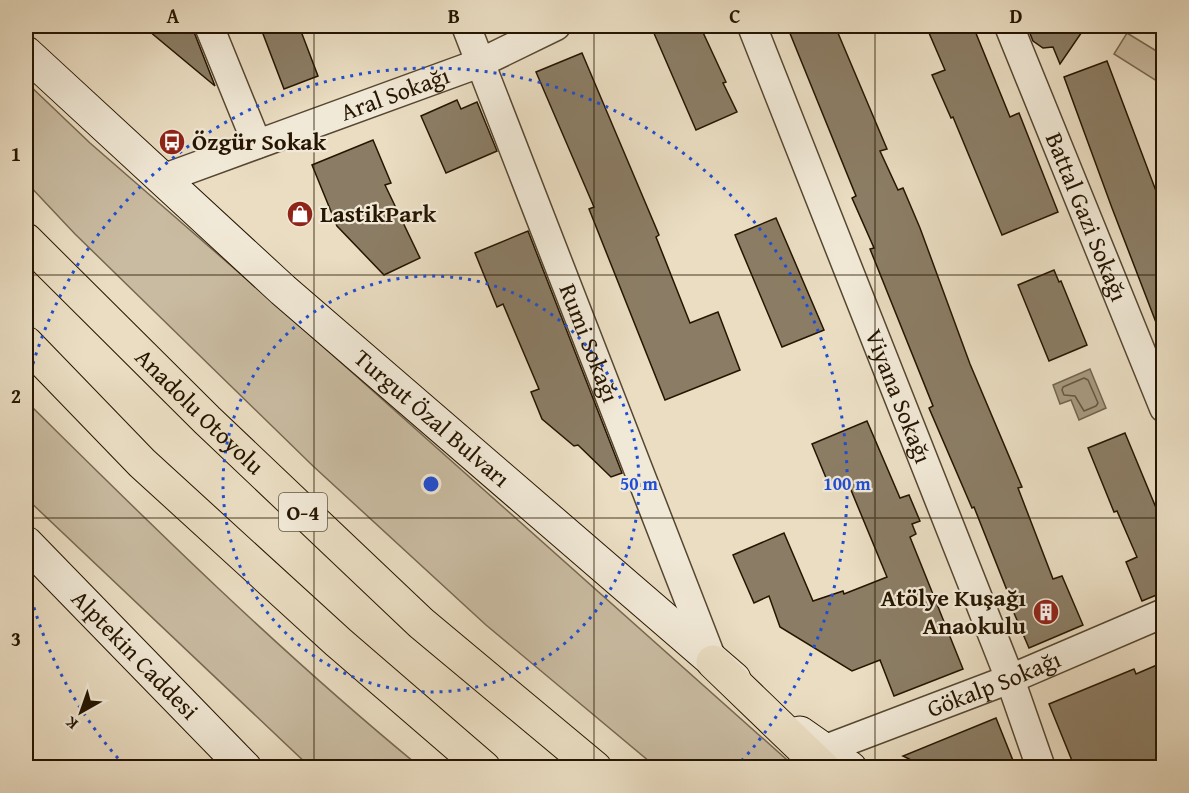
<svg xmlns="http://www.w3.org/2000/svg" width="1189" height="793" viewBox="0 0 1189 793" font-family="'Gentium Book Plus',serif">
  <rect width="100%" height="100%" fill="#eaddc2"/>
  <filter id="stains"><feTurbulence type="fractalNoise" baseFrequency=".00333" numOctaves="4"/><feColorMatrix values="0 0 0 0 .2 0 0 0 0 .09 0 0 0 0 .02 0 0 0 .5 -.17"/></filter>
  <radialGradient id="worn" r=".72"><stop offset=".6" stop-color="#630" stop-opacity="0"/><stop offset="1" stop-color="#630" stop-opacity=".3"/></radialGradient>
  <g fill="#c9bba1" stroke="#776851" stroke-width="1.5">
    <path d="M 1127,33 L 1163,55 L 1163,85 L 1114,54 Z"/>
    <path d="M 26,82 L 90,143 L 282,310 L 795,767 L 656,767 L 486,625 L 313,466 L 75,234 L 26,182 Z"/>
    <path d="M 26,401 C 153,527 281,653 420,767 L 310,767 L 26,498 Z"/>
  </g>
  <path fill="#a79980" stroke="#73644d" stroke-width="1.5" d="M 1090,369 L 1106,408 L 1079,420 L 1071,400 L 1060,404 L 1053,385 Z"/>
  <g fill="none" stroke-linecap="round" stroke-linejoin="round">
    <path stroke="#665740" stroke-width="1.5" d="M 1084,378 L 1088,380 L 1098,403 L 1096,406 L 1084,411 L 1075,396 L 1064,395 L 1062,390 L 1063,387 Z"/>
  </g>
  <g fill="#8b7d65" stroke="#251501" stroke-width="1.5">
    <path d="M 143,26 L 193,26 L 194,32 L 215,86 Z"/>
    <path d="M 260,26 L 299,26 L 318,76 L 284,89 Z"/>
    <path d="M 665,26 L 700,26 L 726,82 L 723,83 L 737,112 L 696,130 L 653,31 Z"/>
    <path d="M 787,26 L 835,26 L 887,149 L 880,151 L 898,190 L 903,188 L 920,228 L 970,364 L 1022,487 L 1018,488 L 1053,579 L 1062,576 L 1083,625 L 1029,648 L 1008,599 L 1010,598 L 974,507 L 972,508 L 929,408 L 933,406 L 870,249 L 874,248 L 852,198 L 856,196 Z"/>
    <path d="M 926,26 L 973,26 L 1010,117 L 1019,113 L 1058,212 L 1002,235 L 953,117 L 951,118 L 932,75 L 945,70 Z"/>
    <path d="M 1027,26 L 1086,26 L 1060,64 L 1053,47 L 1043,48 L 1033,41 Z"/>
    <path d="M 582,53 L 659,235 L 656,237 L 690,323 L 718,312 L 740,370 L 665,400 L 589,209 L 594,207 L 536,72 Z"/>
    <path d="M 1107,61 L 1156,191 L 1157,190 L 1164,207 L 1164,337 L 1162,338 L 1112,208 L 1064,77 Z"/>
    <path d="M 457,100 L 461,109 L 477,102 L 497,151 L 446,173 L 421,116 Z"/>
    <path d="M 373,140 L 391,183 L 385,185 L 420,258 L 384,275 L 337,226 L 312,165 Z"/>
    <path d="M 776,218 L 824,330 L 782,347 L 735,235 Z"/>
    <path d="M 528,231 L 622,473 L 611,477 L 578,445 L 574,446 L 542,419 L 531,392 L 539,389 L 503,304 L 497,307 L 475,253 Z"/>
    <path d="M 1054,270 L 1059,282 L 1061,281 L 1087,345 L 1049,361 L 1018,285 Z"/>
    <path d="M 867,421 L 900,498 L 909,495 L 920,521 L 912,524 L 916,534 L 910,537 L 963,669 L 894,696 L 880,660 L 852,671 L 780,627 L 769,596 L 754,603 L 733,555 L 784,533 L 813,601 L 843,591 L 844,594 L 887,577 L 846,478 L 829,485 L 812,444 Z"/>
    <path d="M 1125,433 L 1164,527 L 1164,592 L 1142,601 L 1126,562 L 1137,557 L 1117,511 L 1114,512 L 1088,448 Z"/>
    <path d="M 1164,662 L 1164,768 L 1075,768 L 1049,704 L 1134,669 L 1136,674 Z"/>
    <path d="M 996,718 L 1016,768 L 927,768 L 903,756 Z"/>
  </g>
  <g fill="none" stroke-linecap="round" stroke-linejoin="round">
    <defs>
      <g id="street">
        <path d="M 209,26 L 257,144"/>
        <path id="s1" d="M 466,26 L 713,662"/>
        <path id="s2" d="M 752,26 L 1010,679 L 1041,768"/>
        <path id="s3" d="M 1009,26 L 1164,408"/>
        <path id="s4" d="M 162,179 L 480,63 L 556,26"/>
        <path id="s5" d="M 823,750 L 1010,679 L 1164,613"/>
      </g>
      <g id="secondary">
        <path id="s6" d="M 26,53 L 283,290 L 734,679"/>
        <path id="s7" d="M 26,543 L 245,768"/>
        <path d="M 800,733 L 850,768"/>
      </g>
      <g id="highway">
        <path id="s8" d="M 26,240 L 207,420 L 421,623 L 595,768"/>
        <path d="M 26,343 L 142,463 L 338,642 L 484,768"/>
        <path d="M 713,662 L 823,768"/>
      </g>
    </defs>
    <use href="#street" stroke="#564731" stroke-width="31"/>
    <use href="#secondary" stroke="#251501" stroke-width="35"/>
    <use href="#highway" stroke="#251501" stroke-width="35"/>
    <use href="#street" stroke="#f1e9d7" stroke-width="28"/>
    <use href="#secondary" stroke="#f1e9d7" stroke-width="33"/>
    <use href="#highway" stroke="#eaddc2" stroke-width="33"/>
  </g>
  <path fill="none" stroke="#251501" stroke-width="1.5" stroke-opacity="0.55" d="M 314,26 L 314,768M 594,26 L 594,768M 875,26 L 875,768M 26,275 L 1164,275M 26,518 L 1164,518"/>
  <g fill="none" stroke="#1d4ed8" stroke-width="3" stroke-dasharray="3 6">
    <circle cx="431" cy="484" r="208"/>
    <path d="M124 765A416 416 0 0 1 26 578M26 390A416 416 0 1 1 738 765"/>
  </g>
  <defs>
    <symbol id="bus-disc" viewBox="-11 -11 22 22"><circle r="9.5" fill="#8f2418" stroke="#f1e9d7"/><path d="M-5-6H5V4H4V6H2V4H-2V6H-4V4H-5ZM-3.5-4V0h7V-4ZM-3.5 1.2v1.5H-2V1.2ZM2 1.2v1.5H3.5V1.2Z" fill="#fff"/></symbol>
    <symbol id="shop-disc" viewBox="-11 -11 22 22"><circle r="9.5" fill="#8f2418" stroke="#f1e9d7"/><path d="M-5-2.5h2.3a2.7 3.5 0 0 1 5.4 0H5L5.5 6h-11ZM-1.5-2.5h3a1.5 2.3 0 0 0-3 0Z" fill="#fff"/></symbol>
    <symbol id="building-disc" viewBox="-11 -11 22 22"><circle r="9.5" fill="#8f2418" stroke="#f1e9d7"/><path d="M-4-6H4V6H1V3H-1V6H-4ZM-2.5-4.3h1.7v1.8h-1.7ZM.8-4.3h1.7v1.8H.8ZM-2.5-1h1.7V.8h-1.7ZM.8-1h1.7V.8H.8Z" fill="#fff"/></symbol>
  </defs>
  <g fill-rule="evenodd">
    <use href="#bus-disc" x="157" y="127" width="30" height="30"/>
    <use href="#shop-disc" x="285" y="199" width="30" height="30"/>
    <use href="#building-disc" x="1031" y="597" width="30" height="30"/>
  </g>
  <g text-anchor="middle" stroke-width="4.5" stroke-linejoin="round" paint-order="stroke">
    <rect fill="#f1e9d7" stroke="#625541" stroke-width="1.5" x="279" y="493" width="48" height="38" rx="4.5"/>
    <g font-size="22" font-weight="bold" fill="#251501">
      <text x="303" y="520">O-4</text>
    </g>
    <g font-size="24" fill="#251501" stroke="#f1e9d7">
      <text dy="8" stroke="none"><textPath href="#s4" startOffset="248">Aral Sokağı</textPath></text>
      <text dy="8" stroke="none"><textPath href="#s3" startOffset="206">Battal Gazi Sokağı</textPath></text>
      <text dy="8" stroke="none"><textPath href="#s1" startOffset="340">Rumi Sokağı</textPath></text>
      <text dy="8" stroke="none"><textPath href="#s2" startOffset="398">Viyana Sokağı</textPath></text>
      <text dy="8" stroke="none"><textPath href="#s8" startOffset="244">Anadolu Otoyolu</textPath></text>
      <text dy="8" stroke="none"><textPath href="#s6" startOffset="546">Turgut Özal Bulvarı</textPath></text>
      <text dy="8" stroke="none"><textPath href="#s7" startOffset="156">Alptekin Caddesi</textPath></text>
      <text dy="8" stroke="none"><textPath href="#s5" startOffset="183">Gökalp Sokağı</textPath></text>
    </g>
    <g font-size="24" font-weight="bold" fill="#251501" stroke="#f1e9d7" text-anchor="start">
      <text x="192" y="150">Özgür Sokak</text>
      <text x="320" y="222">LastikPark</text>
      <text x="1026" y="606" text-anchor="end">Atölye Kuşağı<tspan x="1026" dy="28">Anaokulu</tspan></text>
    </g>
  </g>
  <circle cx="431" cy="484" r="9" fill="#1d4ed8" stroke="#f1e9d7" stroke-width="3"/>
  <g font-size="18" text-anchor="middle" font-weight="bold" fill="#1d4ed8" stroke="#f1e9d7" stroke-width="4.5" stroke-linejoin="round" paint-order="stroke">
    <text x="639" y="490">50 m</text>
    <text x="847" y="490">100 m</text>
  </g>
  <rect width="1189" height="793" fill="none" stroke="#eaddc2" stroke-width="66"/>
  <g transform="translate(81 712) rotate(220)" stroke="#f1e9d7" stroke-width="4.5" paint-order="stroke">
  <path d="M0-4.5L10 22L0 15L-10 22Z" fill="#251501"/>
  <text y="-9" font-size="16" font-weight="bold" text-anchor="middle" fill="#251501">K</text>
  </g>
  <rect x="33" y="33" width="1123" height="727" fill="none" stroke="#251501" stroke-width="2"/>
  <g font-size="20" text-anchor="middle" font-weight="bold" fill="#251501">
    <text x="173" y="23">A</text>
    <text x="454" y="23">B</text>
    <text x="735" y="23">C</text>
    <text x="1016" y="23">D</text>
    <text x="16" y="161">1</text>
    <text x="16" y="403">2</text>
    <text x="16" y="646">3</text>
  </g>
  <rect width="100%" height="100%" filter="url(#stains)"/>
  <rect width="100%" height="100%" fill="url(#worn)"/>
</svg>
